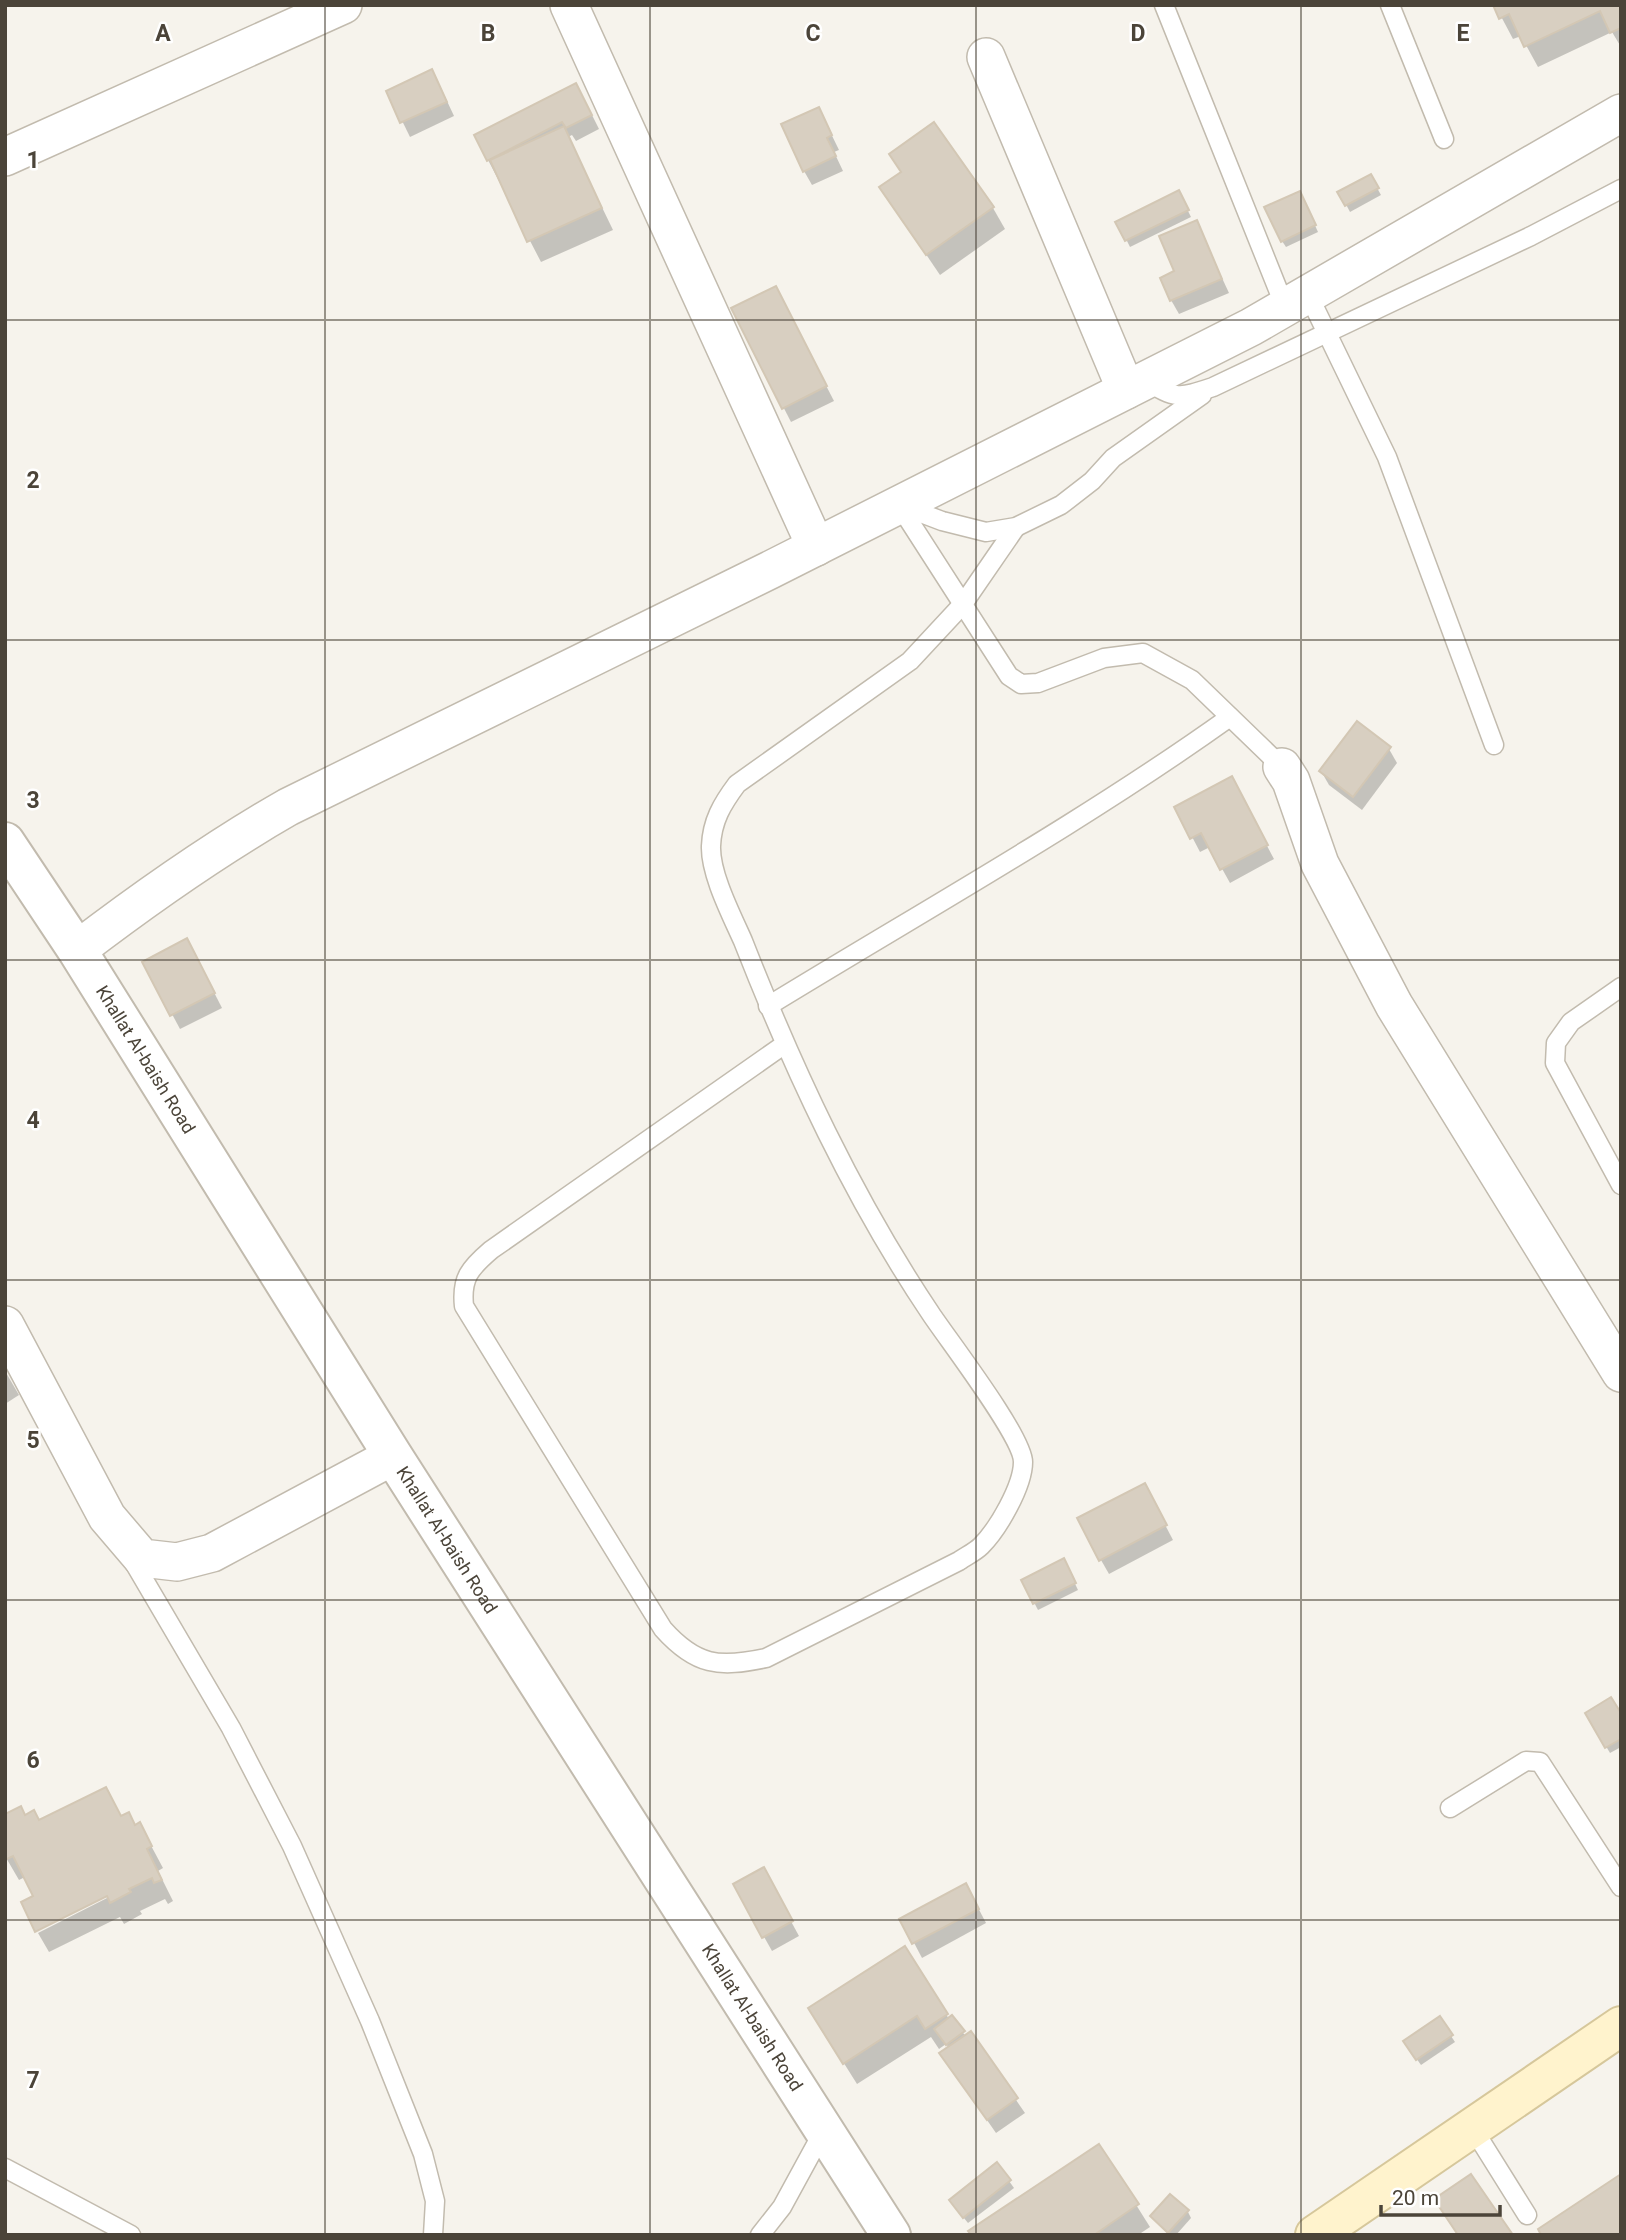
<svg xmlns="http://www.w3.org/2000/svg" width="1626" height="2240" viewBox="0 0 1626 2240" font-family="Roboto,sans-serif">
  <rect width="100%" height="100%" fill="#f6f3ec"/>
  <g fill="#0003">
    <path d="M 1495,5 L 1621,5 L 1621,47 L 1612,32 L 1538,67 L 1521,36 L 1513,39 Z"/>
    <path d="M 440,86 L 454,116 L 410,137 L 388,92 Z"/>
    <path d="M 584,99 L 599,129 L 576,141 L 572,135 L 568,137 L 613,230 L 541,262 L 488,160 Z"/>
    <path d="M 819,109 L 839,150 L 834,152 L 843,171 L 812,185 L 804,171 Z"/>
    <path d="M 902,173 L 993,208 L 1005,229 L 940,275 L 881,188 Z"/>
    <path d="M 1371,177 L 1381,195 L 1350,212 L 1340,193 Z"/>
    <path d="M 1182,199 L 1191,217 L 1130,247 L 1118,223 Z"/>
    <path d="M 1303,199 L 1318,232 L 1286,247 L 1282,241 Z"/>
    <path d="M 1196,222 L 1229,293 L 1179,314 L 1171,300 Z"/>
    <path d="M 783,302 L 834,401 L 791,422 L 733,309 Z"/>
    <path d="M 1389,749 L 1397,763 L 1362,810 L 1329,785 L 1321,771 Z"/>
    <path d="M 1239,793 L 1274,859 L 1230,883 L 1210,847 L 1200,852 L 1177,808 Z"/>
    <path d="M 195,955 L 222,1008 L 180,1029 L 144,962 Z"/>
    <path d="M 5,1371 L 19,1395 L 5,1404 Z"/>
    <path d="M 1152,1500 L 1173,1540 L 1109,1574 L 1101,1560 Z"/>
    <path d="M 1067,1567 L 1078,1590 L 1038,1610 L 1023,1581 Z"/>
    <path d="M 1587,1714 L 1621,1717 L 1621,1747 L 1610,1753 Z"/>
    <path d="M 25,1817 L 39,1822 L 121,1818 L 136,1827 L 140,1825 L 163,1868 L 158,1871 L 173,1901 L 168,1904 L 165,1899 L 140,1911 L 142,1914 L 124,1924 L 120,1917 L 49,1952 L 38,1933 L 115,1894 L 35,1897 L 25,1877 L 19,1880 L 5,1856 Z"/>
    <path d="M 763,1870 L 799,1936 L 772,1951 L 735,1885 Z"/>
    <path d="M 974,1900 L 986,1923 L 922,1958 L 902,1920 Z"/>
    <path d="M 904,1948 L 949,2019 L 966,2036 L 970,2033 L 1025,2113 L 996,2133 L 950,2067 L 949,2048 L 946,2044 L 939,2049 L 931,2037 L 857,2084 L 823,2030 Z"/>
    <path d="M 1451,2036 L 1455,2042 L 1421,2065 L 1409,2048 Z"/>
    <path d="M 1099,2146 L 1150,2227 L 1138,2235 L 972,2235 Z"/>
    <path d="M 997,2164 L 1014,2188 L 968,2223 L 955,2207 Z"/>
    <path d="M 1170,2196 L 1188,2212 L 1191,2218 L 1176,2235 L 1169,2235 L 1152,2217 Z"/>
  </g>
  <g fill="#d8cfc1" stroke="#d3c7b4" stroke-width="2">
    <path d="M 1493,5 L 1621,5 L 1621,28 L 1610,33 L 1600,11 L 1524,47 L 1509,14 L 1499,19 Z"/>
    <path d="M 432,69 L 447,102 L 400,123 L 386,91 Z"/>
    <path d="M 576,83 L 592,115 L 566,128 L 562,122 L 487,161 L 474,135 Z"/>
    <path d="M 819,107 L 832,135 L 827,138 L 836,156 L 803,172 L 781,124 Z"/>
    <path d="M 934,122 L 994,207 L 926,255 L 879,187 L 901,172 L 889,154 Z"/>
    <path d="M 564,126 L 602,208 L 527,242 L 490,160 Z"/>
    <path d="M 1371,174 L 1379,188 L 1345,206 L 1337,192 Z"/>
    <path d="M 1179,190 L 1189,210 L 1125,241 L 1115,222 Z"/>
    <path d="M 1300,191 L 1316,225 L 1281,242 L 1264,207 Z"/>
    <path d="M 1197,220 L 1222,279 L 1170,301 L 1160,278 L 1174,271 L 1159,236 Z"/>
    <path d="M 776,286 L 827,386 L 782,409 L 731,308 Z"/>
    <path d="M 1357,721 L 1391,747 L 1353,797 L 1319,771 Z"/>
    <path d="M 1232,776 L 1268,845 L 1220,870 L 1201,833 L 1190,839 L 1174,807 Z"/>
    <path d="M 187,938 L 215,993 L 170,1016 L 142,962 Z"/>
    <path d="M 1145,1483 L 1167,1525 L 1099,1561 L 1077,1518 Z"/>
    <path d="M 1064,1558 L 1076,1583 L 1033,1604 L 1021,1580 Z"/>
    <path d="M 1611,1697 L 1621,1713 L 1621,1739 L 1605,1748 L 1585,1713 Z"/>
    <path d="M 106,1787 L 121,1816 L 129,1812 L 135,1825 L 140,1822 L 152,1846 L 147,1849 L 162,1880 L 154,1883 L 152,1878 L 129,1889 L 131,1892 L 110,1903 L 107,1896 L 35,1932 L 21,1902 L 33,1896 L 13,1856 L 5,1860 L 5,1814 L 21,1806 L 25,1815 L 34,1810 L 39,1820 Z"/>
    <path d="M 764,1867 L 793,1921 L 762,1938 L 733,1884 Z"/>
    <path d="M 966,1883 L 979,1909 L 912,1944 L 899,1919 Z"/>
    <path d="M 905,1946 L 948,2014 L 925,2029 L 917,2016 L 843,2064 L 808,2008 Z"/>
    <path d="M 952,2015 L 965,2031 L 946,2045 L 934,2029 Z"/>
    <path d="M 1440,2016 L 1453,2035 L 1416,2060 L 1403,2041 Z"/>
    <path d="M 971,2031 L 1018,2098 L 987,2120 L 939,2053 Z"/>
    <path d="M 1099,2144 L 1139,2204 L 1094,2235 L 971,2235 L 968,2231 Z"/>
    <path d="M 997,2162 L 1011,2180 L 963,2218 L 949,2200 Z"/>
    <path d="M 1471,2174 L 1513,2235 L 1458,2235 L 1434,2199 Z"/>
    <path d="M 1621,2174 L 1621,2235 L 1541,2235 L 1538,2229 Z"/>
    <path d="M 1170,2194 L 1189,2210 L 1168,2233 L 1150,2216 Z"/>
  </g>
  <g fill="none" stroke-linecap="round" stroke-linejoin="round">
    <defs>
      <g id="service">
        <path d="M 1164,5 L 1285,307"/>
        <path d="M 1390,5 L 1444,139"/>
        <path d="M 1308,294 L 1387,457 L 1494,745"/>
        <path d="M 1146,380 C 1175,400 1180,398 1213,387 L 1531,236 L 1621,189"/>
        <path d="M 899,505 L 1009,676 L 1021,684 L 1038,683 L 1104,658 L 1143,653 L 1192,680 L 1282,767"/>
        <path d="M 900,505 L 942,521 L 986,532 L 1016,527 L 1061,505 L 1092,481 L 1113,458 L 1202,395"/>
        <path d="M 1621,987 L 1571,1022 L 1556,1043 L 1555,1063 L 1621,1185"/>
        <path d="M 768,1006 C 923,911 1083,822 1230,717"/>
        <path d="M 785,1044 L 491,1250 C 470,1268 461,1278 464,1306 L 663,1629 C 696,1666 719,1668 766,1658 L 959,1561 C 966,1556 975,1552 981,1546 C 998,1529 1023,1486 1023,1462 C 1023,1437 949,1341 931,1314 C 853,1198 794,1071 743,941 C 732,916 710,874 711,846 C 712,821 722,804 737,784 L 910,661 L 963,604 L 1016,527"/>
        <path d="M 130,1556 L 231,1728 L 292,1846 L 370,2021 L 423,2154 L 435,2201 L 433,2235"/>
        <path d="M 1450,1808 L 1526,1761 L 1540,1762 L 1621,1887"/>
        <path d="M 1472,2127 L 1527,2215"/>
        <path d="M 5,2168 L 131,2235"/>
        <path d="M 760,2235 L 782,2207 L 824,2130"/>
      </g>
      <g id="minor">
        <path d="M 569,5 L 816,547"/>
        <path d="M 986,57 L 1126,390"/>
        <path d="M 5,157 L 343,5"/>
        <path d="M 1282,767 L 1291,781 L 1320,864 L 1394,1005 L 1621,1373"/>
        <path d="M 77,950 C 145,898 213,850 288,807 L 770,570 L 1251,327 L 1621,113"/>
        <path d="M 5,1325 L 107,1517 L 142,1558 L 177,1562 L 212,1553 L 393,1456"/>
      </g>
      <g id="tertiary">
        <path id="s1" d="M 5,842 L 77,950 L 393,1456 L 891,2235"/>
      </g>
      <path id="secondary" d="M 1315,2235 L 1621,2026"/>
    </defs>
    <use href="#service" stroke="#c2bbae" stroke-width="21"/>
    <use href="#minor" stroke="#c2bbae" stroke-width="40"/>
    <use href="#tertiary" stroke="#c2bbae" stroke-width="42"/>
    <use href="#secondary" stroke="#d6c79b" stroke-width="42"/>
    <use href="#service" stroke="#fff" stroke-width="18"/>
    <use href="#minor" stroke="#fff" stroke-width="37"/>
    <use href="#tertiary" stroke="#fff" stroke-width="38"/>
    <use href="#secondary" stroke="#fff3cd" stroke-width="38"/>
  </g>
  <path fill="none" stroke="#4b4439" stroke-width="2" stroke-opacity="0.55" d="M 325,5 L 325,2235M 650,5 L 650,2235M 976,5 L 976,2235M 1301,5 L 1301,2235M 5,320 L 1621,320M 5,640 L 1621,640M 5,960 L 1621,960M 5,1280 L 1621,1280M 5,1600 L 1621,1600M 5,1920 L 1621,1920"/>
  <g text-anchor="middle" stroke-width="5" stroke-linejoin="round" paint-order="stroke">
    <g font-size="18" fill="#4b4439" stroke="#fff">
      <text dy="6" stroke="none"><textPath href="#s1" startOffset="259">Khallat Al-baish Road</textPath></text>
      <text dy="6" stroke="none"><textPath href="#s1" startOffset="826">Khallat Al-baish Road</textPath></text>
      <text dy="6" stroke="none"><textPath href="#s1" startOffset="1393">Khallat Al-baish Road</textPath></text>
    </g>
  </g>
  <g font-size="23" text-anchor="middle" font-weight="bold" fill="#4b4439" stroke="#fff" stroke-width="5" stroke-linejoin="round" paint-order="stroke">
    <text x="163" y="41">A</text>
    <text x="488" y="41">B</text>
    <text x="813" y="41">C</text>
    <text x="1138" y="41">D</text>
    <text x="1463" y="41">E</text>
    <text x="33" y="168">1</text>
    <text x="33" y="488">2</text>
    <text x="33" y="808">3</text>
    <text x="33" y="1128">4</text>
    <text x="33" y="1448">5</text>
    <text x="33" y="1768">6</text>
    <text x="33" y="2088">7</text>
  </g>
  <rect width="1626" height="2240" fill="none" stroke="#4b4439" stroke-width="14"/>
  <path d="M1381 2205v10h119v-10" fill="none" stroke="#4b4439" stroke-width="3.5"/>
  <text x="1392" y="2205" font-size="21" fill="#4b4439" stroke="#ffffff" stroke-width="5" paint-order="stroke">20 m</text>
</svg>
